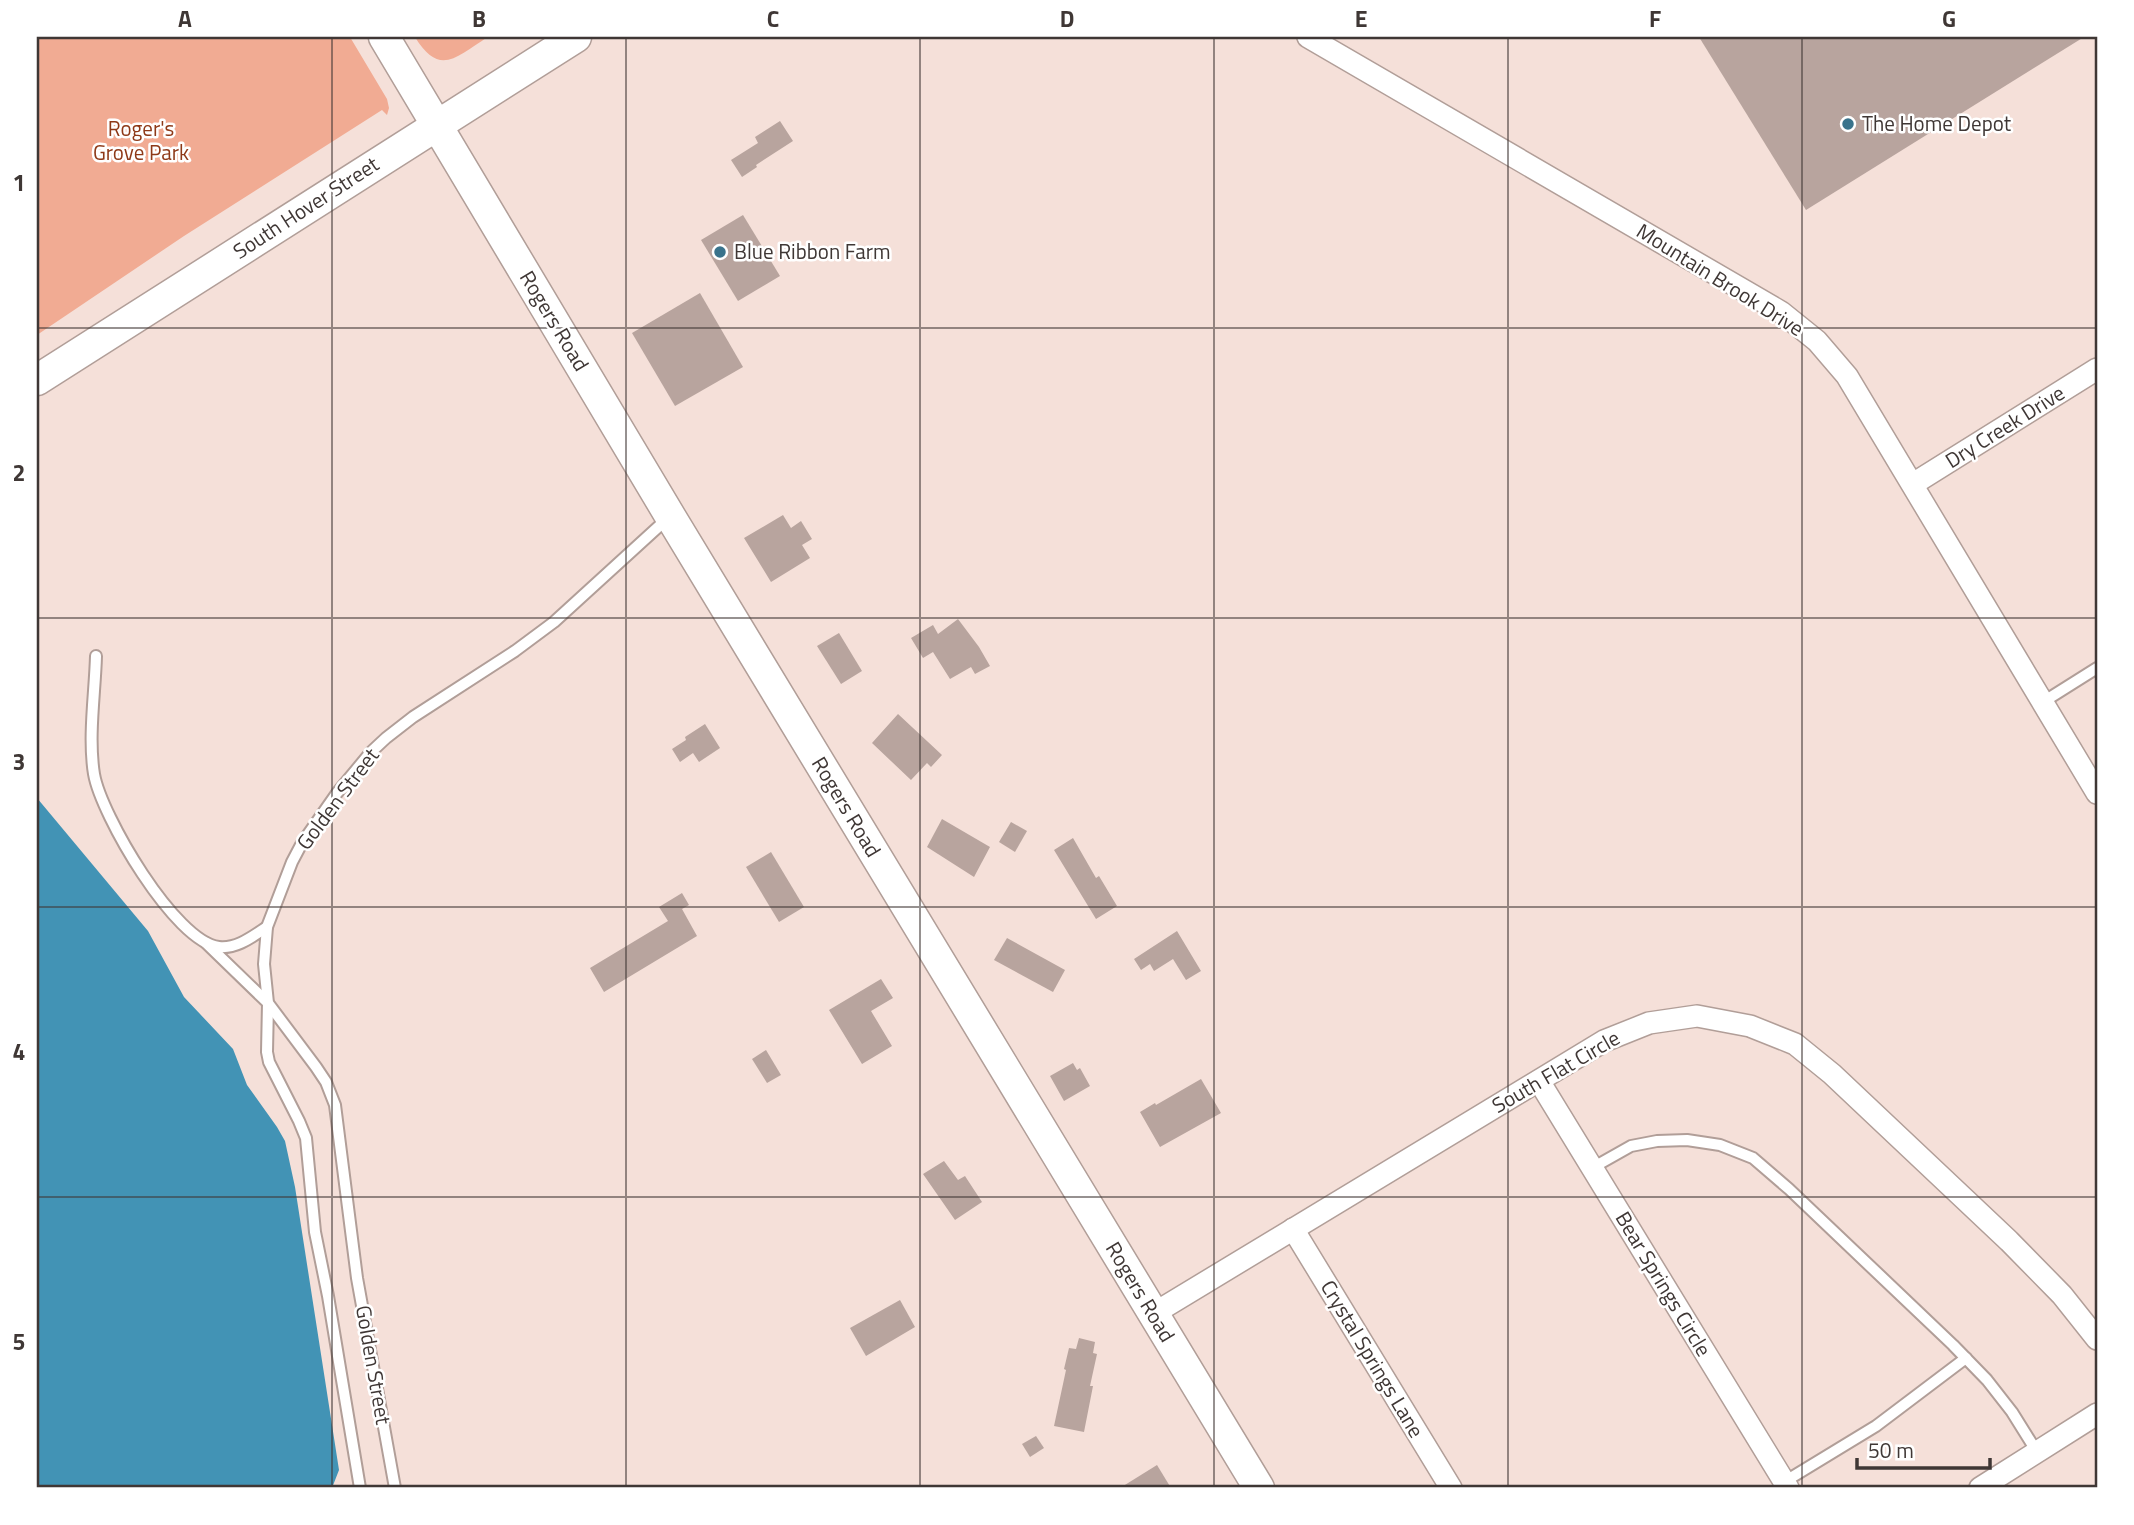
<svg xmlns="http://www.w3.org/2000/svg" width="2134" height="1525" viewBox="0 0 2134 1525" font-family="'Titillium Web',sans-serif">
  <rect width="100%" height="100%" fill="#f5e0d9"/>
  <g fill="#f1ab93">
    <path d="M 37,37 L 350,37 L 387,99 L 389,108 L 387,115 L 382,110 L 184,236 L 37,335 Z"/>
    <path d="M 415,37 L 488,37 C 457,56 440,78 415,37 Z"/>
  </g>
  <path fill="#4293b5" d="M 37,798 L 148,931 L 184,997 L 233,1049 L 247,1085 L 277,1127 L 285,1141 L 295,1187 L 339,1470 L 332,1488 L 37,1488 Z"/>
  <g fill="#b8a49e">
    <path d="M 1699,37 L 2084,37 L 1806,210 Z"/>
    <path d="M 780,121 L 793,141 L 756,165 L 757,167 L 742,177 L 731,160 L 758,143 L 755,137 Z"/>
    <path d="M 743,215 L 780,276 L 738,301 L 701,240 Z"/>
    <path d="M 700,293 L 743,367 L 675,406 L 632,333 Z"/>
    <path d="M 783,515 L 791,528 L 801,521 L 812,539 L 802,545 L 810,558 L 771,582 L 744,538 Z"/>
    <path d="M 958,619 L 979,647 L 990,666 L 975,674 L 971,667 L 950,679 L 933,652 L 923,658 L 911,638 L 933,625 L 938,634 Z"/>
    <path d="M 839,633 L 862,671 L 841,684 L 817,646 Z"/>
    <path d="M 898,714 L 942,755 L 931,767 L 927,763 L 911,780 L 872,743 Z"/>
    <path d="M 705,724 L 720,748 L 699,762 L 693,753 L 680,762 L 672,749 L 686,740 L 685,737 Z"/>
    <path d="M 942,819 L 990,847 L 974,877 L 927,847 Z"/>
    <path d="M 1011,822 L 1027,831 L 1015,852 L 999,842 Z"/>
    <path d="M 1073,838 L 1096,878 L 1099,876 L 1117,906 L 1096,919 L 1054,850 Z"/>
    <path d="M 771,852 L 804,907 L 779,922 L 746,867 Z"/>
    <path d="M 682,893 L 689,905 L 682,909 L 697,936 L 604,992 L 590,968 L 668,921 L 659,907 Z"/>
    <path d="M 1177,931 L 1201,971 L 1186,980 L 1173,959 L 1154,971 L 1150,964 L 1141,970 L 1134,959 Z"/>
    <path d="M 1007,938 L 1065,970 L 1053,992 L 994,960 Z"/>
    <path d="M 881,979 L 893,998 L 871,1011 L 892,1046 L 862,1064 L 829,1010 Z"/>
    <path d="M 766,1050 L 781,1075 L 767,1083 L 752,1059 Z"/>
    <path d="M 1073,1063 L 1077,1070 L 1080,1068 L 1090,1086 L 1064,1101 L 1050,1076 Z"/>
    <path d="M 1201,1079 L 1221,1113 L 1160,1147 L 1140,1112 L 1155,1103 L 1156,1105 Z"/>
    <path d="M 944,1161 L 958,1180 L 965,1176 L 982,1202 L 955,1220 L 923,1174 Z"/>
    <path d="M 900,1300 L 915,1327 L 866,1356 L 850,1328 Z"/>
    <path d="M 1079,1338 L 1095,1342 L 1093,1353 L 1097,1354 L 1090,1386 L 1093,1386 L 1084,1432 L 1054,1426 L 1066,1370 L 1064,1369 L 1069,1348 L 1076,1349 Z"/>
    <path d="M 1036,1436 L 1044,1448 L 1030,1457 L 1022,1444 Z"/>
    <path d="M 1157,1465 L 1171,1488 L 1120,1488 Z"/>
  </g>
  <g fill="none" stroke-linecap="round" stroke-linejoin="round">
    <defs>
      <g id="lane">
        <path d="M 96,656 C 95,693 88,737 94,774 C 101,815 175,942 219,947 C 237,949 253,936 267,927"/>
        <path d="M 2043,702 L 2097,668"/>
        <path d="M 206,943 L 268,1003 L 267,1052 L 269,1062 L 299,1121 L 306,1138 L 315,1232 L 328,1296 L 360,1488"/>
        <path d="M 1592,1168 L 1631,1146 L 1657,1141 L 1687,1140 L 1720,1145 L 1753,1158 L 1789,1189 L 1953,1345 L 1987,1380 L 2012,1412 L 2037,1452"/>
        <path d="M 1784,1482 L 1876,1426 L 1966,1358"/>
        <path d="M 395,1488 L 357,1278 L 335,1105 L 326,1082 L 316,1067 L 268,1003 L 264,964 L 267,927 L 292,862 L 302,843 L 337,793 L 371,752 L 386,738 L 413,717 L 515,651 L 554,622 L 668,518"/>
      </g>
      <g id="street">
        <path d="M 1308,37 L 1781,312 L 1817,341 L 1847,376 L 2097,793"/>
        <path d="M 1913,484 L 2097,369"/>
        <path d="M 1539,1081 L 1788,1488"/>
        <path d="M 1293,1229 L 1451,1488"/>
        <path d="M 1153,1314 L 1604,1041 L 1649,1023 L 1697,1016 L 1750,1026 L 1795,1044 L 1832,1074 L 2009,1241 L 2062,1295 L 2097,1339"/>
        <path d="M 1980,1488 L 2097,1414"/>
      </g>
      <g id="secondary">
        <path d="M 384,37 L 670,516 L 1259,1488"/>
        <path d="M 37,380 L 576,37"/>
      </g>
    </defs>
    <use href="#lane" stroke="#b19e98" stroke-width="14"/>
    <use href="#street" stroke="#b19e98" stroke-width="24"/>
    <use href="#secondary" stroke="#b19e98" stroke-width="33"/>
    <use href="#lane" stroke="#fff" stroke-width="10"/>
    <use href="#street" stroke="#fff" stroke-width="21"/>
    <use href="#secondary" stroke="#fff" stroke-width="30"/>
  </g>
  <path fill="none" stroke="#3f3735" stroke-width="2" stroke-opacity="0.55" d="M 332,37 L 332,1488M 626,37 L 626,1488M 920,37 L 920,1488M 1214,37 L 1214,1488M 1508,37 L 1508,1488M 1802,37 L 1802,1488M 37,328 L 2097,328M 37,618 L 2097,618M 37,907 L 2097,907M 37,1197 L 2097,1197"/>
  <g fill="#39738c" stroke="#fff" stroke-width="2.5">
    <circle cx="1848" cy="124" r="7"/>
    <circle cx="720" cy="252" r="7"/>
  </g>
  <g text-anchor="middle" stroke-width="5" stroke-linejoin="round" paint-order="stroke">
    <g font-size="21" fill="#3f3735" stroke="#fff" text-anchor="start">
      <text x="1862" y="131">The Home Depot</text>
      <text x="734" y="259">Blue Ribbon Farm</text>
    </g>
    <g font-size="21" fill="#8e3918" stroke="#fff">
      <text x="141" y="136">Roger's<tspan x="141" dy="24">Grove Park</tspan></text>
    </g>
    <g font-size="21" fill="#3f3735" stroke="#fff">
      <text transform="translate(306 208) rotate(-33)" y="7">South Hover Street</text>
      <text transform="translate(1720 280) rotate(32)" y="7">Mountain Brook Drive</text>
      <text transform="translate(554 321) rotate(59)" y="7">Rogers Road</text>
      <text transform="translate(2005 427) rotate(-32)" y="7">Dry Creek Drive</text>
      <text transform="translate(338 799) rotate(-53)" y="7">Golden Street</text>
      <text transform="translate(846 807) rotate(59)" y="7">Rogers Road</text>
      <text transform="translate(1556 1072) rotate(-30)" y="7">South Flat Circle</text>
      <text transform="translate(1663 1284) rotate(59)" y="7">Bear Springs Circle</text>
      <text transform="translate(1140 1292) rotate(59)" y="7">Rogers Road</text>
      <text transform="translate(1372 1359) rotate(59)" y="7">Crystal Springs Lane</text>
      <text transform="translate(373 1365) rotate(80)" y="7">Golden Street</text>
    </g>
  </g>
  <rect width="2134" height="1525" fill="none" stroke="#ffffff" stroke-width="77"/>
  <path d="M1857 1458v10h133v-10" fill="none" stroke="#3f3735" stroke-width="3.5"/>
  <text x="1868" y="1458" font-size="21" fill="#3f3735" stroke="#ffffff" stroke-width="5" paint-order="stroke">50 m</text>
  <rect x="38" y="38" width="2058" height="1448" fill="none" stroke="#3f3735" stroke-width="2.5"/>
  <g font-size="23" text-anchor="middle" font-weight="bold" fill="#3f3735">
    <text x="185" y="27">A</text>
    <text x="479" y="27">B</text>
    <text x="773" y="27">C</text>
    <text x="1067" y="27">D</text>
    <text x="1361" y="27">E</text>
    <text x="1655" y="27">F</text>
    <text x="1949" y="27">G</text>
    <text x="19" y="191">1</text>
    <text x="19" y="481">2</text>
    <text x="19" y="770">3</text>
    <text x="19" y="1060">4</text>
    <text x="19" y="1350">5</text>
  </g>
</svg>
